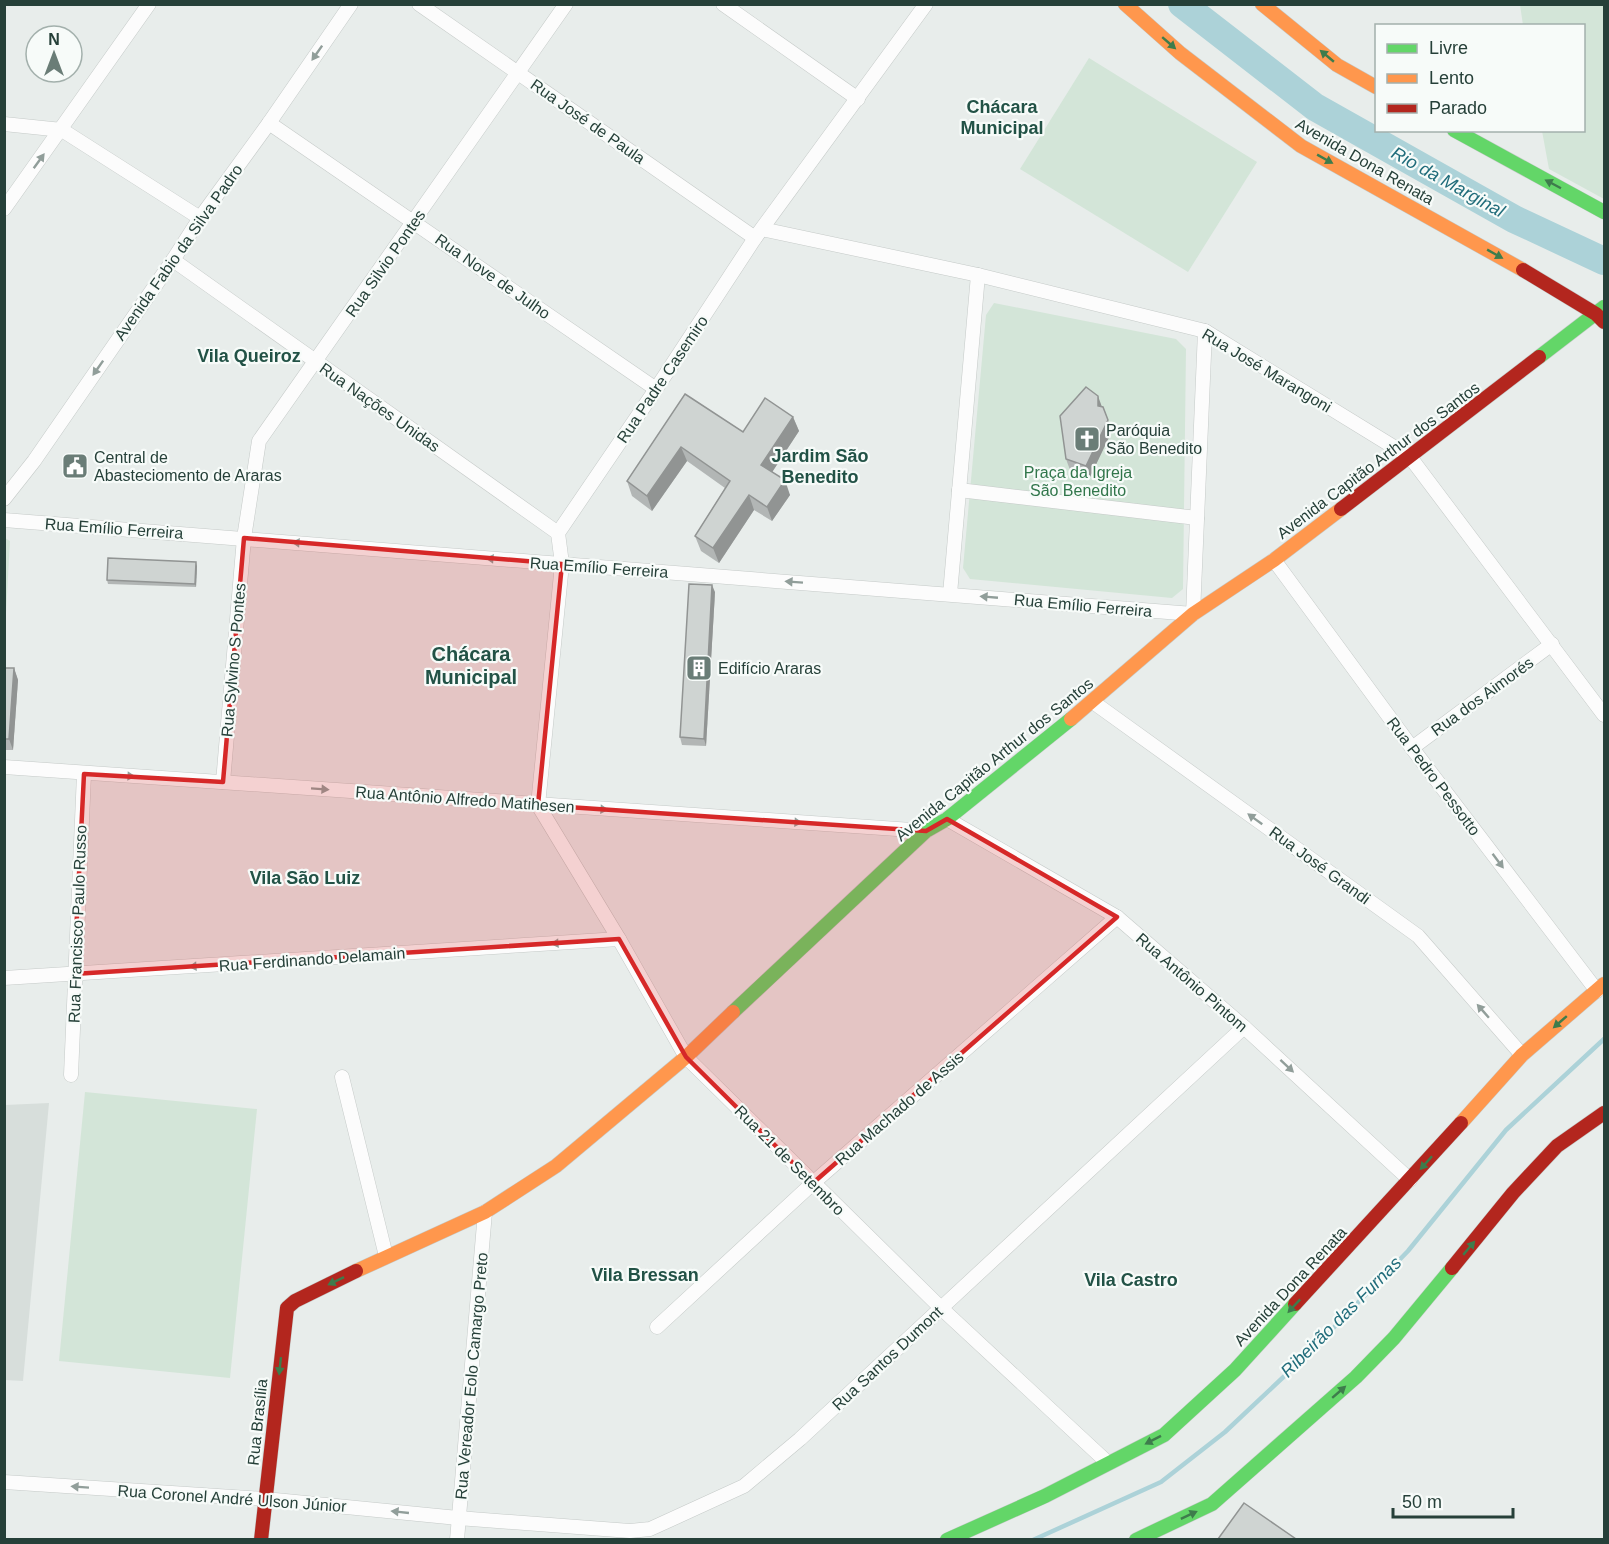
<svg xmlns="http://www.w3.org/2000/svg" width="1609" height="1544" viewBox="0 0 1609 1544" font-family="Helvetica,sans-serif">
  <rect width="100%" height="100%" fill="#e8edeb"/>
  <path fill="#d7dedb" d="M 49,1103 L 23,1381 L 5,1380 L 5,1105 Z"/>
  <g fill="#d3e5d8">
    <path d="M 1520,5 L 1604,5 L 1604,199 L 1549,169 L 1542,131 L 1584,130 L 1584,26 L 1523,25 Z"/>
    <path d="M 1089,58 L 1257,162 L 1188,272 L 1020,169 Z"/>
    <path d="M 994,303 L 1176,339 L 1186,349 L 1183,589 L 1172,598 L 970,579 L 963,568 L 986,315 Z"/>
    <path d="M 5,538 L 10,541 L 5,631 Z"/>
    <path d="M 85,1092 L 257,1109 L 230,1378 L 59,1361 Z"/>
  </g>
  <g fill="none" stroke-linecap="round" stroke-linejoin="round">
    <path stroke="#acd2d8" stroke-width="4.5" d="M 1033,1540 L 1161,1482 L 1225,1432 L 1311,1351 L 1408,1251 L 1506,1130 L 1604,1039"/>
    <path stroke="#acd2d8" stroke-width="28" d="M 1182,4 L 1315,107 L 1514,219 L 1604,261"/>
    <defs>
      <g id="street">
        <path d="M 419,4 L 755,238"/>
        <path d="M 723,4 L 858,99"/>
        <path d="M 926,4 L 755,238 L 656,389 L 558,533 L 562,564 L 538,805 L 619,939 L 686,1057 L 941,1308 L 1108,1463"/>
        <path d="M 269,123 L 656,389"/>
        <path d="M 4,124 L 62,130 L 200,218"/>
        <path d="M 4,209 L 149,4"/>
        <path d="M 762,229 L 978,275 L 1205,331 L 1410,457 L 1604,715"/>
        <path d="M 173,260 L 558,533"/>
        <path d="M 959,490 L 1197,518"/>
        <path d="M 4,499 L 34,461 L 173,260 L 200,218 L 269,123 L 351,4"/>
        <path d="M 4,520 L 1193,614 L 1205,331"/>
        <path d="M 1274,560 L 1412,748 L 1597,991"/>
        <path d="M 950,594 L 978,275"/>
        <path d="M 1093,702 L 1418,936 L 1522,1055"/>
        <path d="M 1412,748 L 1552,644"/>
        <path d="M 4,767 L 926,831"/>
        <path d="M 223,782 L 244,538 L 259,441 L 566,4"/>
        <path d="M 947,819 L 1117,917 L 1244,1027 L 1410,1180"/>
        <path d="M 4,978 L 619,939"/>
        <path d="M 71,1075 L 84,774"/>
        <path d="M 342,1077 L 386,1256"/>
        <path d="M 657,1327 L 813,1183 L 1117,917"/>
        <path d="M 4,1482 L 265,1499 L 458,1518 L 630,1531 L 650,1529 L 744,1486 L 800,1439 L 1244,1027"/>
        <path d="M 457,1540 L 485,1212"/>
      </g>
      <g id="fast">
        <path d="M 1454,130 L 1604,212"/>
        <path d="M 1539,357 L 1604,307"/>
        <path d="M 733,1012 L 926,831 L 947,819 L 1071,719"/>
        <path d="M 947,1540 L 1045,1496 L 1164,1435 L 1235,1370 L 1295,1304"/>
        <path d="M 1136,1540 L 1212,1504 L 1356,1377 L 1394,1338 L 1452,1268"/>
      </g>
      <g id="slow">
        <path d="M 1125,4 L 1180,53 L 1301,146 L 1523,270"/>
        <path d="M 1262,4 L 1337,65 L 1376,87"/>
        <path d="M 1071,719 L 1193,614 L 1274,560 L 1341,509"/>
        <path d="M 1461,1123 L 1522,1055 L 1604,984"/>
        <path d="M 356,1271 L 485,1212 L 556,1166 L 686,1057 L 733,1012"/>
      </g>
      <g id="jam">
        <path d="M 1523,270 L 1596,314 L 1604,322"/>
        <path d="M 1341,509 L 1539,357"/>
        <path d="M 1452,1268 L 1513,1193 L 1557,1146 L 1604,1113"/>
        <path d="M 1295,1304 L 1461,1123"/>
        <path d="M 261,1540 L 287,1308 L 295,1301 L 356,1271"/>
      </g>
    </defs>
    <use href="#street" stroke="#c5cac8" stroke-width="15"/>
    <use href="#fast" stroke="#c4cac8" stroke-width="15"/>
    <use href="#slow" stroke="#c4cac8" stroke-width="15"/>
    <use href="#jam" stroke="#c4cac8" stroke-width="15"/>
    <use href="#street" stroke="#fcfcfc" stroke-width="14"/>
    <use href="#fast" stroke="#63d668" stroke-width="14"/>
    <use href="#slow" stroke="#ff974d" stroke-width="14"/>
    <use href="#jam" stroke="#b3261e" stroke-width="14"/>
  </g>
  <g fill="#b2b6b5">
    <path d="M 685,394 L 743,432 L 793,417 L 799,431 L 772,472 L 790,495 L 772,521 L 754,510 L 719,563 L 701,551 L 695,536 L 725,488 L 687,461 L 652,511 L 632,496 L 627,481 Z"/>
    <path d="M 1101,407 L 1112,431 L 1090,477 L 1070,470 L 1066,459 Z"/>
    <path d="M 197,566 L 196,587 L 108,584 L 107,580 Z"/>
    <path d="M 715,592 L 706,746 L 682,745 L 680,737 Z"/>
    <path d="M 4,668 L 14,668 L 18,680 L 13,750 L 4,750 Z"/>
  </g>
  <g fill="#919493">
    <path d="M 1098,396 L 1102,407 L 1098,406 Z"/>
    <path d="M 1103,407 L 1112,431 L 1090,477 L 1086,466 Z"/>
    <path d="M 793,417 L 799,431 L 767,480 L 761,465 Z"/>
    <path d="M 681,447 L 687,461 L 652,511 L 647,496 Z"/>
    <path d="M 785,480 L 790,495 L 772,521 L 767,507 Z"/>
    <path d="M 749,495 L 754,510 L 719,563 L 713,548 Z"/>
    <path d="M 196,562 L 197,566 L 196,587 L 195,584 Z"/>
    <path d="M 712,585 L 715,592 L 706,746 L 704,739 Z"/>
    <path d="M 14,668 L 18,680 L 13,750 L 9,739 Z"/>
  </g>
  <g fill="#cfd4d2" stroke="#919493" stroke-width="1.5">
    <path d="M 1086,387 L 1098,396 L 1098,406 L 1103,407 L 1108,420 L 1086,466 L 1066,459 L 1060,416 Z"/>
    <path d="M 685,394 L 743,432 L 765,398 L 793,417 L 761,465 L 785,480 L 767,507 L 749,495 L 713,548 L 695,536 L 730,481 L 681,447 L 647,496 L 627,481 Z"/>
    <path d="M 108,558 L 196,562 L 195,584 L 107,580 Z"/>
    <path d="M 689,584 L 712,585 L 704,739 L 680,737 Z"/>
    <path d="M 4,668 L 14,668 L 9,739 L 4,739 Z"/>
    <path d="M 1244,1503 L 1296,1539 L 1218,1539 Z"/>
  </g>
  <defs><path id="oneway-solid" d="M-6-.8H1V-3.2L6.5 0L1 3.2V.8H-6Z" transform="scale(1.5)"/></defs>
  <g fill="#3e7c4c">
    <use href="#oneway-solid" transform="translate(1169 43) rotate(41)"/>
    <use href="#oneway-solid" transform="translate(1327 56) rotate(-140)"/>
    <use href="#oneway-solid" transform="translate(1325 159) rotate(29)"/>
    <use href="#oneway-solid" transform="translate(1553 184) rotate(-152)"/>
    <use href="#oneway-solid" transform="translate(1495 254) rotate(29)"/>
    <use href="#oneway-solid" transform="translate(1560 1022) rotate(139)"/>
    <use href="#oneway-solid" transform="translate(1426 1163) rotate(132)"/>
    <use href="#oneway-solid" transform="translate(1469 1248) rotate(-50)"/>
    <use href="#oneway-solid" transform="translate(336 1281) rotate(154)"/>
    <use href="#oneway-solid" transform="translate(1294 1306) rotate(133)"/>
    <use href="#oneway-solid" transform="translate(280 1366) rotate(96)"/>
    <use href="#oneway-solid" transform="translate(1339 1392) rotate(-41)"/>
    <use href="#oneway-solid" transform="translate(1153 1440) rotate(153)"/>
    <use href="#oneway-solid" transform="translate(1189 1515) rotate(-25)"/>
  </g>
  <g fill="#919e9a">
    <use href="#oneway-solid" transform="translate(317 53) rotate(125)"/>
    <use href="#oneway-solid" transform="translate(39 161) rotate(-54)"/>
    <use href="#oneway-solid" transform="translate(98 368) rotate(125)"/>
    <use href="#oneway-solid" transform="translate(301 543) rotate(-175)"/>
    <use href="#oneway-solid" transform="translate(495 559) rotate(-175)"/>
    <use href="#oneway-solid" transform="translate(794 582) rotate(-176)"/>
    <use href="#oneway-solid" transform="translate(989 597) rotate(-175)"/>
    <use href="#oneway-solid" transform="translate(126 776) rotate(3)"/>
    <use href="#oneway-solid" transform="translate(320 789) rotate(4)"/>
    <use href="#oneway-solid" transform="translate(599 809) rotate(4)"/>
    <use href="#oneway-solid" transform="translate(1255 819) rotate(-144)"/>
    <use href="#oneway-solid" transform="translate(793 822) rotate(4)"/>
    <use href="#oneway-solid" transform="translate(1498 861) rotate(53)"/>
    <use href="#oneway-solid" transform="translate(560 943) rotate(176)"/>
    <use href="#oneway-solid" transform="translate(198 966) rotate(176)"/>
    <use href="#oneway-solid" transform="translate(1483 1011) rotate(-131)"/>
    <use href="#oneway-solid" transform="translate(1287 1066) rotate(43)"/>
    <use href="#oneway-solid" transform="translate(80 1487) rotate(-176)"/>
    <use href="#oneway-solid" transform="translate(400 1512) rotate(-174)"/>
  </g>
  <path fill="#d62828" fill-opacity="0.2" stroke="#d62828" stroke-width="4.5" stroke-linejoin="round" d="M 244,538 L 562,564 L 538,805 L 926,831 L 947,819 L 1117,917 L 813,1183 L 686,1057 L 619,939 L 74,974 L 84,774 L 223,782 Z"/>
  <defs>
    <symbol id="church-square" viewBox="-11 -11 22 22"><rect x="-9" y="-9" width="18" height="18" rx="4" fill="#6a7d77" stroke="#f7fbf9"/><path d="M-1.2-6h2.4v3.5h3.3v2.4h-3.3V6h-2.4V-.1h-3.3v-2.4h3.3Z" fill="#fff"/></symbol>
    <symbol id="civic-square" viewBox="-11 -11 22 22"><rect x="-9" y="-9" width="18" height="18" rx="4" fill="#6a7d77" stroke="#f7fbf9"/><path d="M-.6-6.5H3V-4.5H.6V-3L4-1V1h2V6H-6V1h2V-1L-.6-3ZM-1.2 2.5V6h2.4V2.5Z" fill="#fff"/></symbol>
    <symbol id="building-square" viewBox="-11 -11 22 22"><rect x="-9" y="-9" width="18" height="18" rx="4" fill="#6a7d77" stroke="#f7fbf9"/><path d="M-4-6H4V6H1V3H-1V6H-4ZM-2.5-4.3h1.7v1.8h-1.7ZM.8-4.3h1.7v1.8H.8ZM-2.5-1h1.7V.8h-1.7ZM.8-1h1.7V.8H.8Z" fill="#fff"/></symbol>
  </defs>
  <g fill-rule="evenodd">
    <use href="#church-square" x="1072" y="424" width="30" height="30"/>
    <use href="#civic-square" x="60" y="451" width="30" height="30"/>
    <use href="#building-square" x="684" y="653" width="30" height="30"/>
  </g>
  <g text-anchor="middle" stroke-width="4.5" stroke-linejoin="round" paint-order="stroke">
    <g font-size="16" fill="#264039" stroke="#f7fbf9">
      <text transform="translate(588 121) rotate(35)" y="6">Rua José de Paula</text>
      <text transform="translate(1365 161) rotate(30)" y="6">Avenida Dona Renata</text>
      <text transform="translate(178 252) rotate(-55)" y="6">Avenida Fabio da Silva Padro</text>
      <text transform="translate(385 263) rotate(-55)" y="6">Rua Silvio Pontes</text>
      <text transform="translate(493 276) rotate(35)" y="6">Rua Nove de Julho</text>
      <text transform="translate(1267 370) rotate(31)" y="6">Rua José Marangoni</text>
      <text transform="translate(662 379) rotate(-56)" y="6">Rua Padre Casemiro</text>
      <text transform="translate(380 407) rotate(35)" y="6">Rua Nações Unidas</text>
      <text transform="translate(1378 460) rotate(-37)" y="6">Avenida Capitão Arthur dos Santos</text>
      <text transform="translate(114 528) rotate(4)" y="6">Rua Emílio Ferreira</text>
      <text transform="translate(599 567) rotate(4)" y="6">Rua Emílio Ferreira</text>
      <text transform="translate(1083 605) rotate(5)" y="6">Rua Emílio Ferreira</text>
      <text transform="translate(233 660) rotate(-85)" y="6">Rua Sylvino S Pontes</text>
      <text transform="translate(1482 696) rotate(-36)" y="6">Rua dos Aimorés</text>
      <text transform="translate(994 759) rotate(-39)" y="6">Avenida Capitão Arthur dos Santos</text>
      <text transform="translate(1434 776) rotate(53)" y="6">Rua Pedro Pessotto</text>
      <text transform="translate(465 799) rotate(4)" y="6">Rua Antônio Alfredo Matihesen</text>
      <text transform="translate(1320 865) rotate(36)" y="6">Rua José Grandi</text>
      <text transform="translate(77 924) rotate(-88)" y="6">Rua Francisco Paulo Russo</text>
      <text transform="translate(312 959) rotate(-4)" y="6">Rua Ferdinando Delamain</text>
      <text transform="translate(1192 982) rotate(41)" y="6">Rua Antônio Pintom</text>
      <text transform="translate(899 1108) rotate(-41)" y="6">Rua Machado de Assis</text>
      <text transform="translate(790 1160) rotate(45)" y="6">Rua 21 de Setembro</text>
      <text transform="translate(1290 1286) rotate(-47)" y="6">Avenida Dona Renata</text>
      <text transform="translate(887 1358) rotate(-43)" y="6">Rua Santos Dumont</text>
      <text transform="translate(471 1376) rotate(-85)" y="6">Rua Vereador Eolo Camargo Preto</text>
      <text transform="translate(257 1422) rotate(-84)" y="6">Rua Brasília</text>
      <text transform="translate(232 1498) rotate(4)" y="6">Rua Coronel André Ulson Júnior</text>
    </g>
    <g font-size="16" fill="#264039" stroke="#f7fbf9" text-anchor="start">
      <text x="1106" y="436">Paróquia<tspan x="1106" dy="18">São Benedito</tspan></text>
      <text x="94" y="463">Central de<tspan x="94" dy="18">Abasteciomento de Araras</tspan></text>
      <text x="718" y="674">Edifício Araras</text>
    </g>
    <g font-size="16" fill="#31764b" stroke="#f7fbf9">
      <text x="1078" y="478">Praça da Igreja<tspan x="1078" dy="18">São Benedito</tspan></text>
    </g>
    <g font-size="18" font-weight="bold" fill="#225246" stroke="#f7fbf9">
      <text x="1002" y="113">Chácara<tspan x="1002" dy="21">Municipal</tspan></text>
      <text x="249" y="362">Vila Queiroz</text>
      <text x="820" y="462">Jardim São<tspan x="820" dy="21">Benedito</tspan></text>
      <text x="305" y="884">Vila São Luiz</text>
      <text x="645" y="1281">Vila Bressan</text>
      <text x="1131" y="1286">Vila Castro</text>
    </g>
    <g font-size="18" font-style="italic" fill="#216d7b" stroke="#f7fbf9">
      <text transform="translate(1448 182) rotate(29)" y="6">Rio da Marginal</text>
      <text transform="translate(1341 1317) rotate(-45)" y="6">Ribeirão das Furnas</text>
    </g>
    <g font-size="20" font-weight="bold" fill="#225246" stroke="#f7fbf9">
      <text x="471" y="661">Chácara<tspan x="471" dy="23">Municipal</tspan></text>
    </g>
  </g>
  <rect width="1609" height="1544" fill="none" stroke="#264039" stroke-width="12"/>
  <rect x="1375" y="24" width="210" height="108" fill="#f7fbf9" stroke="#a3b0ac" stroke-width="1.5"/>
  <rect x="1387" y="44" width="30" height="9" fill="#63d668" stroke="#a3b0ac" stroke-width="1.5"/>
  <text x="1429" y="54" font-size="18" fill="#264039">Livre</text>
  <rect x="1387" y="74" width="30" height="9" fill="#ff974d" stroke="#a3b0ac" stroke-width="1.5"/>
  <text x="1429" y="84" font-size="18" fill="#264039">Lento</text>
  <rect x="1387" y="104" width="30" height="9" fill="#b3261e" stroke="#a3b0ac" stroke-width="1.5"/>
  <text x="1429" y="114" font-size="18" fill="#264039">Parado</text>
  <g transform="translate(54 54)"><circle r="28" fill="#f7fbf9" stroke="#a3b0ac" stroke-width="1.5"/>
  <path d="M0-4.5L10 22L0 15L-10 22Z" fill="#6a7d77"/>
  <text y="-9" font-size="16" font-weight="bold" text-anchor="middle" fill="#264039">N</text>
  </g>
  <path d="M1393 1508v9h120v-9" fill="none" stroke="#264039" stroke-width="3"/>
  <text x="1402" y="1508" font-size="18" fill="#264039" stroke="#f7fbf9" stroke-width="4.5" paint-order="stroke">50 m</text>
</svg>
